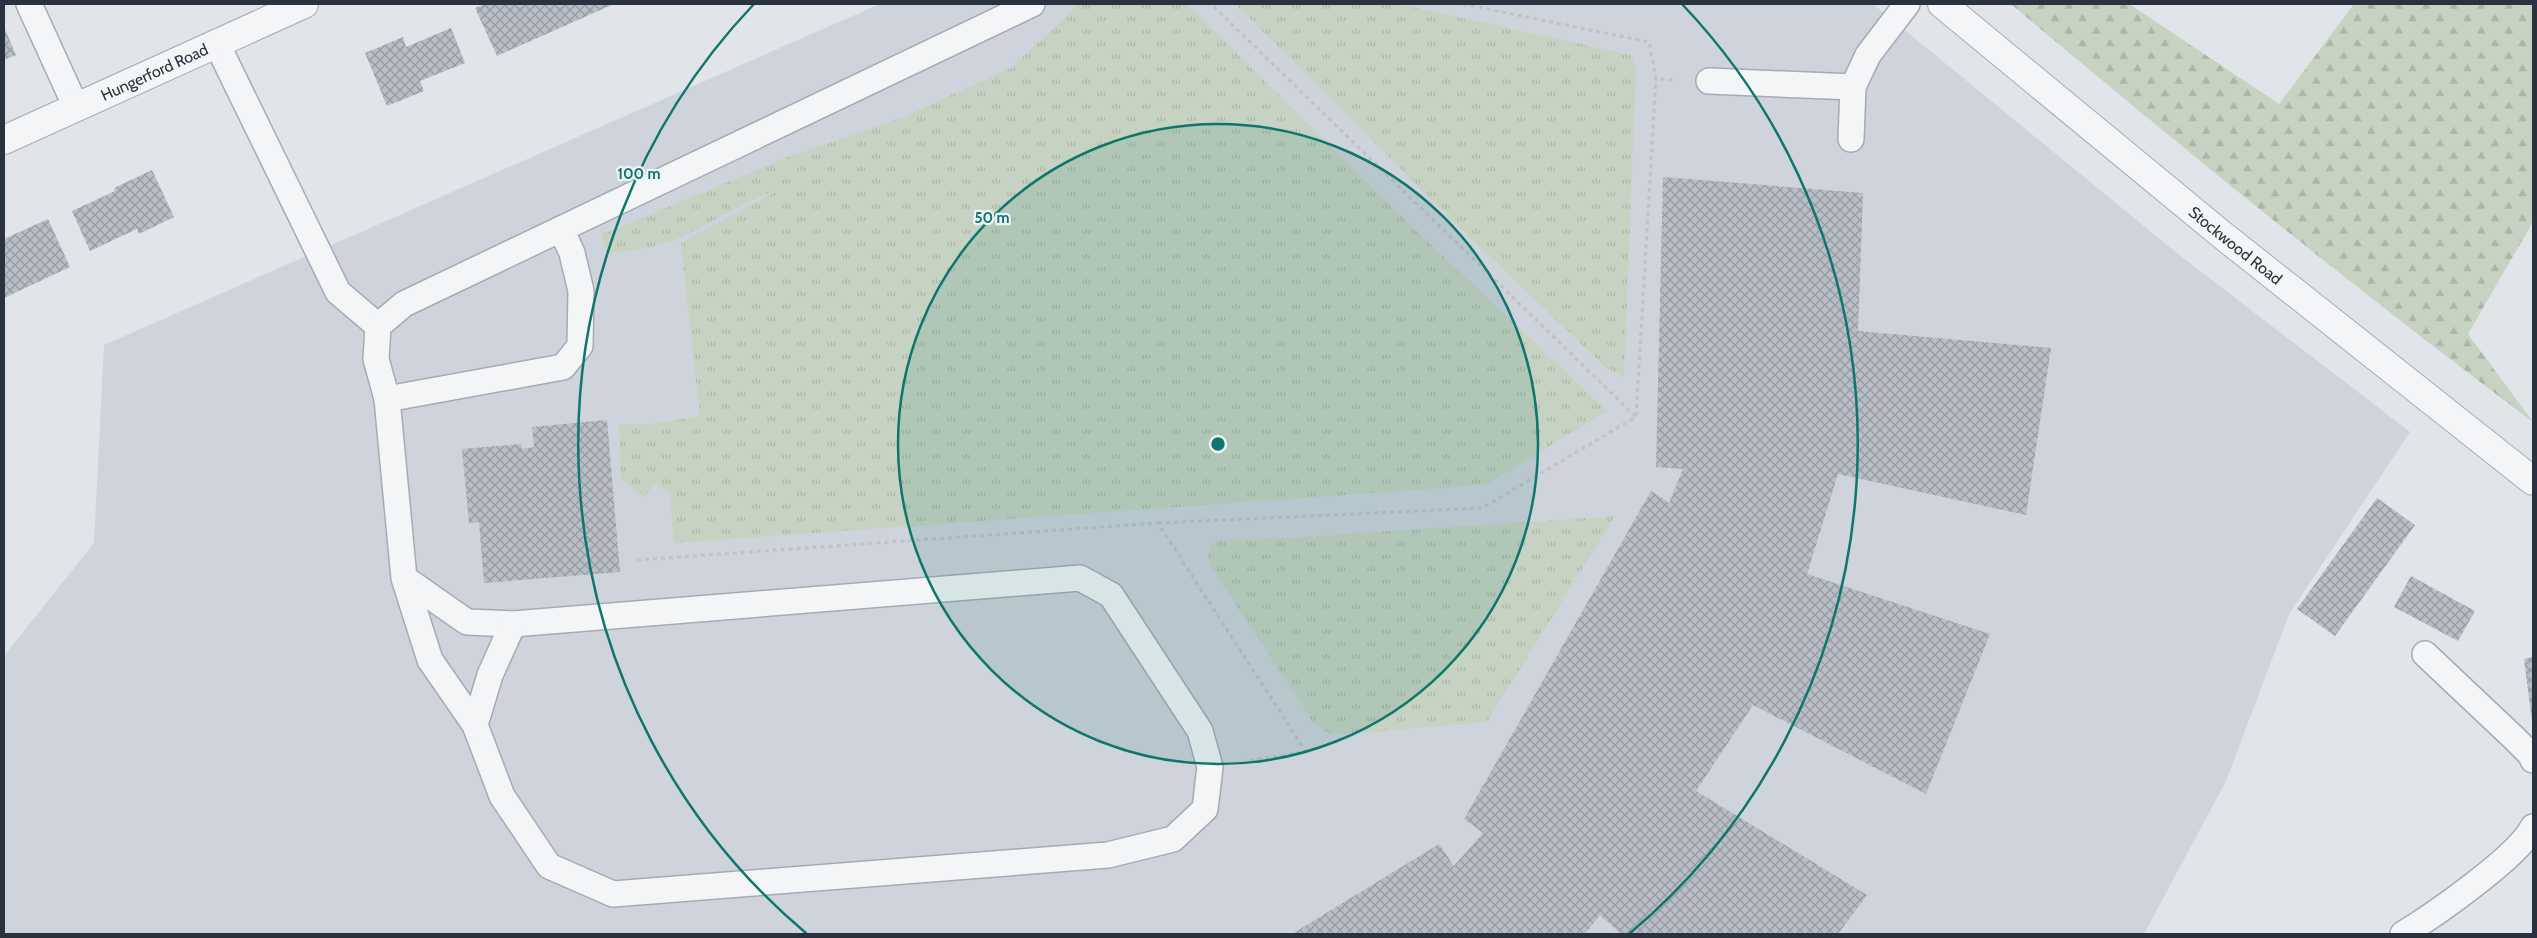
<svg xmlns="http://www.w3.org/2000/svg" width="2537" height="938" viewBox="0 0 2537 938" font-family="Cabin,sans-serif">
  <defs>
    <pattern id="grass-tufts" width="24" height="20" patternUnits="userSpaceOnUse" patternTransform="scale(1.25)"><rect width="24" height="20" fill="#c7d3c2"/><path d="M3 7l-1-3M5 7V3M7 7l1-3M15 17l-1-3M17 17v-4M19 17l1-3" fill="none" stroke="#abb6a8"/></pattern>
    <pattern id="forest-firs" width="22" height="20" patternUnits="userSpaceOnUse" patternTransform="scale(1.25)"><rect width="22" height="20" fill="#c7d3c2"/><path d="M5 1l3.5 6h-7zM16 11l3.5 6h-7z" fill="#abb6a8"/></pattern>
    <pattern id="building-cross-hatch" width="8" height="8" patternUnits="userSpaceOnUse" patternTransform="scale(1.25)"><rect width="8" height="8" fill="#b8bdc6"/><path d="M0 0l8 8M0 8l8-8" fill="none" stroke="#969aa2"/></pattern>
  </defs>
  <rect width="100%" height="100%" fill="#e1e4e9"/>
  <path fill="#cfd3db" d="M 880,4 L 1873,4 L 2178,254 L 2410,432 L 2289,614 L 2226,781 L 2144,934 L 4,934 L 4,656 L 94,543 L 104,345 Z"/>
  <g fill="url(#grass-tufts)">
    <path d="M 1076,4 L 1187,4 L 1409,224 L 1607,411 L 1486,485 L 674,543 L 670,493 L 654,483 L 645,498 L 621,479 L 619,424 L 652,424 L 700,416 L 681,243 L 779,190 C 741,201 708,227 671,241 C 651,249 629,251 607,253 L 601,235 L 783,159 L 901,118 L 1011,68 L 1069,14 Z"/>
    <path d="M 1235,4 L 1398,4 L 1631,55 L 1636,69 L 1624,377 L 1605,367 L 1460,228 Z"/>
    <path d="M 1615,516 L 1487,722 L 1332,735 L 1315,725 L 1210,565 L 1208,555 L 1211,544 L 1219,540 L 1289,538 Z"/>
  </g>
  <path fill="url(#forest-firs)" d="M 2011,4 L 2129,4 L 2279,104 L 2354,4 L 2533,4 L 2533,222 L 2468,334 L 2533,422 C 2354,288 2181,147 2011,4 Z"/>
  <g fill="url(#building-cross-hatch)">
    <path d="M 484,4 L 614,4 L 497,56 L 475,8 Z"/>
    <path d="M 4,27 L 16,55 L 4,60 Z"/>
    <path d="M 451,28 L 465,63 L 420,81 L 424,91 L 387,106 L 365,53 L 403,37 L 406,47 Z"/>
    <path d="M 152,170 L 174,217 L 139,234 L 137,229 L 90,251 L 72,211 L 115,191 L 114,188 Z"/>
    <path d="M 1663,177 L 1863,193 L 1858,331 L 2051,348 L 2026,515 L 1838,474 L 1807,574 L 1990,634 L 1926,794 L 1753,705 L 1696,791 L 1867,895 L 1838,934 L 1621,934 L 1600,915 L 1585,934 L 1292,934 L 1439,844 L 1454,866 L 1483,833 L 1464,819 L 1651,491 L 1669,503 L 1683,469 L 1656,467 Z"/>
    <path d="M 48,219 L 70,267 L 4,298 L 4,239 Z"/>
    <path d="M 607,420 L 620,572 L 484,583 L 479,522 L 469,523 L 462,449 L 521,444 L 522,449 L 534,447 L 532,427 Z"/>
    <path d="M 2377,498 L 2415,525 L 2335,636 L 2297,609 Z"/>
    <path d="M 2411,576 L 2475,611 L 2458,641 L 2394,607 Z"/>
    <path d="M 2533,657 L 2533,721 L 2532,721 L 2524,659 Z"/>
  </g>
  <g fill="none" stroke-linecap="round" stroke-linejoin="round">
    <defs>
      <g id="service">
        <path d="M 29,4 L 76,107"/>
        <path d="M 217,44 L 338,292 L 378,326"/>
        <path d="M 1709,81 L 1853,87"/>
        <path d="M 1851,139 L 1853,87 L 1868,55 L 1907,4"/>
        <path d="M 387,399 L 563,367 L 580,346 L 581,291 L 572,253 L 561,229"/>
        <path d="M 404,578 L 467,622 L 513,624 L 1080,578 L 1111,595 L 1200,731 L 1210,767 L 1205,809 L 1173,839 L 1108,855 L 613,894 L 549,866 L 502,796 L 475,725 L 430,660 L 404,578 L 387,399 L 376,359 L 378,326 L 404,304 L 1032,4"/>
        <path d="M 2425,654 L 2514,738 L 2531,755 L 2533,760"/>
        <path d="M 475,725 L 490,675 L 513,624"/>
        <path d="M 2403,934 C 2433,916 2519,856 2533,827"/>
      </g>
      <g id="minor">
        <path id="s1" d="M 1942,4 L 2221,234 L 2533,481"/>
        <path id="s2" d="M 4,140 L 304,4"/>
      </g>
    </defs>
    <use href="#service" stroke="#a6abb3" stroke-width="28"/>
    <use href="#minor" stroke="#a6abb3" stroke-width="30"/>
    <g stroke="#bfc2c7" stroke-width="3" stroke-dasharray="4 4" stroke-linecap="butt">
      <path d="M 1463,4 L 1649,42 L 1656,79 L 1675,80"/>
      <path d="M 1636,416 L 1656,79"/>
      <path d="M 1158,523 L 1482,508 L 1636,417 L 1211,4"/>
      <path d="M 637,560 L 1158,523 L 1306,752 L 1245,761"/>
    </g>
    <use href="#service" stroke="#f3f5f7" stroke-width="25"/>
    <use href="#minor" stroke="#f3f5f7" stroke-width="28"/>
  </g>
  <circle cx="1218" cy="444" r="320" fill="#0f766e" fill-opacity=".12"/>
  <g fill="none" stroke="#0f766e" stroke-width="2.5">
    <circle cx="1218" cy="444" r="320"/>
    <path d="M807 934A639 639 0 0 1 754 4M1682 4A639 639 0 0 1 1629 934"/>
  </g>
  <g text-anchor="middle" stroke-width="4.5" stroke-linejoin="round" paint-order="stroke">
    <g font-size="16" fill="#2a3240" stroke="#f0f3f6">
      <text dy="6" stroke="none"><textPath href="#s2" startOffset="165">Hungerford Road</textPath></text>
      <text dy="6" stroke="none"><textPath href="#s1" startOffset="380">Stockwood Road</textPath></text>
    </g>
  </g>
  <circle cx="1218" cy="444" r="8" fill="#0f766e" stroke="#f0f3f6" stroke-width="2.5"/>
  <g font-size="15" text-anchor="middle" font-weight="bold" fill="#0f766e" stroke="#f0f3f6" stroke-width="4.5" stroke-linejoin="round" paint-order="stroke">
    <text x="639" y="179">100 m</text>
    <text x="992" y="223">50 m</text>
  </g>
  <rect width="2537" height="938" fill="none" stroke="#2a3240" stroke-width="10"/>
</svg>
